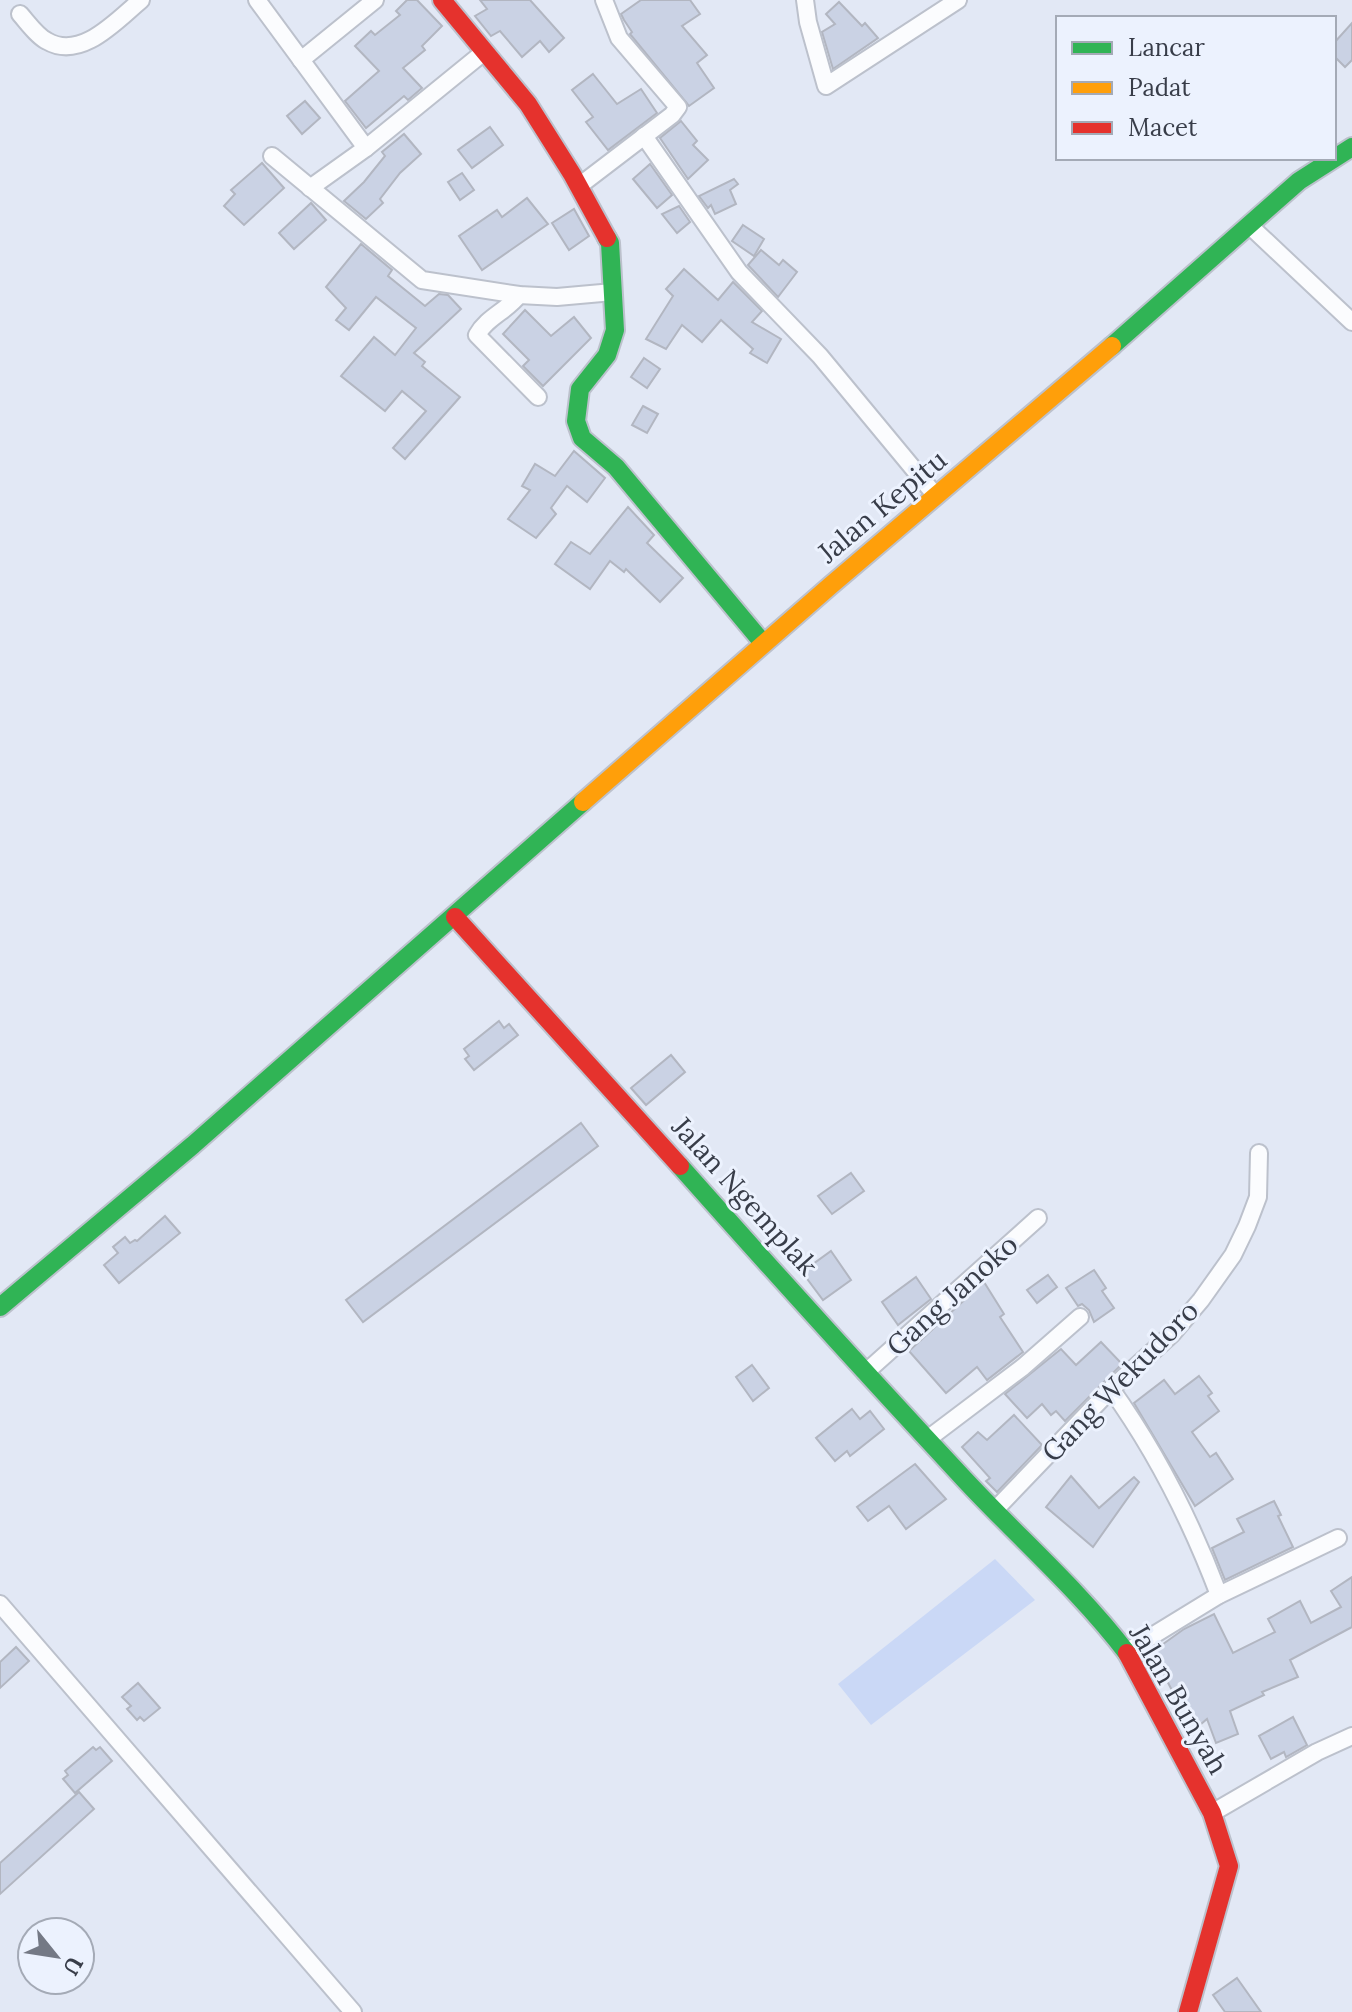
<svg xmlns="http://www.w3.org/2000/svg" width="1352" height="2012" viewBox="0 0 1352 2012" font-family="Lora,serif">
  <rect width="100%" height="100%" fill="#e2e8f5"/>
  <path fill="#cad8f6" d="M 995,1559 L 1035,1600 L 871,1725 L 838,1684 Z"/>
  <g fill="#cad2e4" stroke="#b2b6c1" stroke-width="2">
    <path d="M 407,0 L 417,0 L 442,26 L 422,46 L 425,50 L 403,68 L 422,88 L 408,100 L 404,96 L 366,128 L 345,101 L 379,71 L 355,46 L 371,31 L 375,35 L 400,15 L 396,11 Z"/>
    <path d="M 480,0 L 530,0 L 564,38 L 549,52 L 540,41 L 522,57 L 500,31 L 491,36 L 475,16 L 487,9 Z"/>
    <path d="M 641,0 L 690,0 L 700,14 L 682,26 L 707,55 L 697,63 L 714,88 L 689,106 L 630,34 L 632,32 L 624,20 L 621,14 Z"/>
    <path d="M 839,2 L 862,26 L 865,23 L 878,38 L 833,69 L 822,32 L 835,24 L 826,14 Z"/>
    <path d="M 1352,23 L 1352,60 L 1345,67 L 1334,56 L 1334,43 Z"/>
    <path d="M 593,74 L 617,104 L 641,89 L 657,113 L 608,150 L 586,122 L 593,117 L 572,90 Z"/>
    <path d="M 305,101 L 320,118 L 302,134 L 287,116 Z"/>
    <path d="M 681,121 L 697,141 L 693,145 L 708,160 L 688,179 L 660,138 Z"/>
    <path d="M 490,127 L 503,145 L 472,168 L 458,150 Z"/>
    <path d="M 404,134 L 421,154 L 400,173 L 380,199 L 383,203 L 366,219 L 344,201 L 364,182 L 385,156 L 382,152 Z"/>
    <path d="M 262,163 L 284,188 L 244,225 L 224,206 L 235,194 L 231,190 Z"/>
    <path d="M 650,164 L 672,195 L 657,208 L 633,179 Z"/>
    <path d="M 462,173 L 474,190 L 460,200 L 448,182 Z"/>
    <path d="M 734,179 L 738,184 L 730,190 L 736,204 L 715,214 L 711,205 L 708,208 L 699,196 Z"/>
    <path d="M 527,198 L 548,224 L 482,270 L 459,236 L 497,210 L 502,217 Z"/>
    <path d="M 311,203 L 326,220 L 294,249 L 279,233 Z"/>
    <path d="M 679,206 L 690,222 L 677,233 L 662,214 Z"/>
    <path d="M 574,209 L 589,236 L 569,250 L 552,223 Z"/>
    <path d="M 743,225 L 764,239 L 754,256 L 732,241 Z"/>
    <path d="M 361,244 L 392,270 L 388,276 L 425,306 L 439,294 L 448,295 L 461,309 L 414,353 L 425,362 L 422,366 L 460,397 L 405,459 L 393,448 L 426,411 L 402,391 L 385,411 L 341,376 L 374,337 L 395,355 L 416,328 L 376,297 L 349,330 L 336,320 L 346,308 L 326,287 Z"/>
    <path d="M 761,250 L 779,265 L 783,260 L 797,272 L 778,297 L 748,265 Z"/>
    <path d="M 684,269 L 718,300 L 733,282 L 762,311 L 752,322 L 781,339 L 767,363 L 750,353 L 753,349 L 721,320 L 702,342 L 682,325 L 666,349 L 646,339 L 673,296 L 666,289 Z"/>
    <path d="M 525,310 L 551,336 L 574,317 L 591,338 L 543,386 L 523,366 L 529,360 L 503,334 Z"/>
    <path d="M 644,358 L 660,369 L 647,388 L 631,377 Z"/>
    <path d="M 643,406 L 658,414 L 647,433 L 632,425 Z"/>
    <path d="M 574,451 L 605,478 L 587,502 L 567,486 L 551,508 L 556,514 L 536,538 L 508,519 L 530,490 L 522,486 L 535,464 L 555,476 Z"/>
    <path d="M 628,507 L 654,535 L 647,543 L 683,578 L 660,602 L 626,569 L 624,572 L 610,561 L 590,589 L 555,564 L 571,542 L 590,554 Z"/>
    <path d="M 499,1021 L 504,1028 L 509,1024 L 518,1035 L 474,1070 L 465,1059 L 469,1056 L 464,1049 Z"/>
    <path d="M 671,1055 L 685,1072 L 646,1105 L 631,1088 Z"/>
    <path d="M 581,1123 L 598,1146 L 363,1322 L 346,1300 Z"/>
    <path d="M 851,1173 L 864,1191 L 832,1214 L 818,1196 Z"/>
    <path d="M 165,1216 L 180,1233 L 119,1283 L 104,1265 L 118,1253 L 113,1247 L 125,1237 L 130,1243 L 135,1240 L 137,1241 Z"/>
    <path d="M 831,1251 L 851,1280 L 823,1300 L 802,1272 Z"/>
    <path d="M 1094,1270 L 1106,1288 L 1102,1291 L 1114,1308 L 1094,1322 L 1089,1310 L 1082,1304 L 1078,1306 L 1066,1288 Z"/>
    <path d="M 1048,1275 L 1057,1287 L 1037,1303 L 1027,1290 Z"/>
    <path d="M 916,1277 L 931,1299 L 898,1325 L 882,1302 Z"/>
    <path d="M 984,1282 L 1004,1314 L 1000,1317 L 1023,1352 L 987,1380 L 977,1367 L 946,1393 L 909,1351 Z"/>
    <path d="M 1101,1342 L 1122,1364 L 1065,1421 L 1056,1411 L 1051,1415 L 1042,1404 L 1027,1418 L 1005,1394 L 1061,1349 L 1076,1365 Z"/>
    <path d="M 752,1365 L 769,1388 L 753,1401 L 736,1377 Z"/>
    <path d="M 1199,1376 L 1212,1393 L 1208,1396 L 1219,1411 L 1192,1432 L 1210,1457 L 1216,1453 L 1233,1479 L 1195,1506 L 1134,1403 L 1164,1380 L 1175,1394 Z"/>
    <path d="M 852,1409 L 860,1419 L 870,1411 L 884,1429 L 850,1456 L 847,1451 L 835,1461 L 816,1438 Z"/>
    <path d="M 1014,1415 L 1042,1445 L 997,1492 L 986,1481 L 990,1478 L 962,1447 L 978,1432 L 987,1440 Z"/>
    <path d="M 915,1464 L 946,1499 L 906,1529 L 889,1506 L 868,1521 L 857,1507 Z"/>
    <path d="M 1071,1476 L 1099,1508 L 1134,1477 L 1139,1482 L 1093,1547 L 1046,1507 Z"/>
    <path d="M 1274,1501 L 1281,1515 L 1278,1516 L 1293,1547 L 1225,1580 L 1212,1548 L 1244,1532 L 1237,1519 Z"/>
    <path d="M 1352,1577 L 1352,1627 L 1290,1660 L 1298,1677 L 1262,1692 L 1264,1695 L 1230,1711 L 1238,1734 L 1216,1743 L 1207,1719 L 1201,1724 L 1180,1697 L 1176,1698 L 1152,1652 L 1184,1629 L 1214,1614 L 1233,1653 L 1275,1632 L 1268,1619 L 1300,1601 L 1311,1623 L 1341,1607 L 1331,1591 Z"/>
    <path d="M 16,1647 L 29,1661 L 0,1688 L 0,1662 Z"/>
    <path d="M 138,1683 L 160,1708 L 144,1721 L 140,1717 L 137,1720 L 127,1709 L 131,1706 L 122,1697 Z"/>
    <path d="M 1293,1717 L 1307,1745 L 1286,1757 L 1284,1752 L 1271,1759 L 1259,1736 Z"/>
    <path d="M 93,1747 L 96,1750 L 100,1747 L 112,1761 L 75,1793 L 63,1779 L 68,1775 L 65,1771 Z"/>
    <path d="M 79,1792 L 94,1809 L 0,1894 L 0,1863 Z"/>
    <path d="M 1237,1978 L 1261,2012 L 1225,2012 L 1213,1995 Z"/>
  </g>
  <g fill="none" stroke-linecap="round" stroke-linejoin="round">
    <defs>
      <g id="street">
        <path d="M 257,0 L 366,148"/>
        <path d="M 805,0 L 808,22 L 826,86 L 958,0"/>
        <path d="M 20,14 C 28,23 37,36 47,41 C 81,61 117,20 141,0"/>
        <path d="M 301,60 L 375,0"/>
        <path d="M 644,136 L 739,272 L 820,356 L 936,496"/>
        <path d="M 272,156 L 422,280 L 519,295 L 557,297 L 613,292"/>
        <path d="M 579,186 L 672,115 L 678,107 L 619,38 L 604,0"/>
        <path d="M 310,188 L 366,148 L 484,52"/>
        <path d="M 1250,226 L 1352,322"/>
        <path d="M 519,295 C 507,311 487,317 477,335 L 538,397"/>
        <path d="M 865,1373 L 1038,1218"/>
        <path d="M 1111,1389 C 1157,1453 1191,1521 1219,1595"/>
        <path d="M 929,1438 L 1023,1367 L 1080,1317"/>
        <path d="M 994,1511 L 1111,1389 L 1172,1334 L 1201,1300 L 1233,1255 L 1247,1226 L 1258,1197 L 1259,1153"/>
        <path d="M 0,1604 L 353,2012"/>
        <path d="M 1126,1652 L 1219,1595 L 1338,1538"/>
        <path d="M 1212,1813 L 1317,1752 L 1352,1736"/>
      </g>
      <g id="fast">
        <path d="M 607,238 L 610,243 L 615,330 L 607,355 L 580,389 L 576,421 L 582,438 L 616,467 L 763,643"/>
        <path d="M 1112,346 L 1299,181 L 1352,147"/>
        <path d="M 680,1166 C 774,1272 869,1377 965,1480 C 1019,1538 1079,1590 1127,1653"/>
        <path d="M 0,1307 L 193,1145 L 583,802"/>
      </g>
      <path id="slow" d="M 583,802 L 830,586 L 1112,346"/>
      <g id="jam">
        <path d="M 442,0 L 528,104 L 572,174 L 607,238"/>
        <path d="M 455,917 L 680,1166"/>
        <path d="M 1127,1653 L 1212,1813 L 1229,1866 L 1188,2012"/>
      </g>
    </defs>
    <use href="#street" stroke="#bcc1cc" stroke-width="20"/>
    <use href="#fast" stroke="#bcc1cc" stroke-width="22"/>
    <use href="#slow" stroke="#bcc1cc" stroke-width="22"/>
    <use href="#jam" stroke="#bcc1cc" stroke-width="22"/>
    <use href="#street" stroke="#fbfcfe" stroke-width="16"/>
    <use href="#fast" stroke="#30b455" stroke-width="18"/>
    <use href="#slow" stroke="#ff9f0a" stroke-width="18"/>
    <use href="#jam" stroke="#e5322d" stroke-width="18"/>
  </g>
  <g text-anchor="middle" stroke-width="6" stroke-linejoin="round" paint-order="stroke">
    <g font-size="28" fill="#383d49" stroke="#ecf2fe">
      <text transform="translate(882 506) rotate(-40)" y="10">Jalan Kepitu</text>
      <text transform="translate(745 1196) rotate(48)" y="10">Jalan Ngemplak</text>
      <text transform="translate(952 1295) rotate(-42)" y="10">Gang Janoko</text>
      <text transform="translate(1120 1381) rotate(-46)" y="10">Gang Wekudoro</text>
      <text transform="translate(1179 1699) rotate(60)" y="10">Jalan Bunyah</text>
    </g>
  </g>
  <rect x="1056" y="16" width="280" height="144" fill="#ecf2fe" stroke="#a4aab6" stroke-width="2"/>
  <rect x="1072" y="42" width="40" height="12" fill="#30b455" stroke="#a4aab6" stroke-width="2"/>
  <text x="1128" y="56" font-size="24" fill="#383d49">Lancar</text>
  <rect x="1072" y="82" width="40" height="12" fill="#ff9f0a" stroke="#a4aab6" stroke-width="2"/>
  <text x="1128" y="96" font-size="24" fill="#383d49">Padat</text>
  <rect x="1072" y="122" width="40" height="12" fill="#e5322d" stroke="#a4aab6" stroke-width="2"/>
  <text x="1128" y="136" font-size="24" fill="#383d49">Macet</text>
  <g transform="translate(56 1956) rotate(120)"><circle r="38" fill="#ecf2fe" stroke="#a4aab6" stroke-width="2"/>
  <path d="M0-6L14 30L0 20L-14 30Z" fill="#747985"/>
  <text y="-12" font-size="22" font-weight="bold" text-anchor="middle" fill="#383d49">U</text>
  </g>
</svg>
